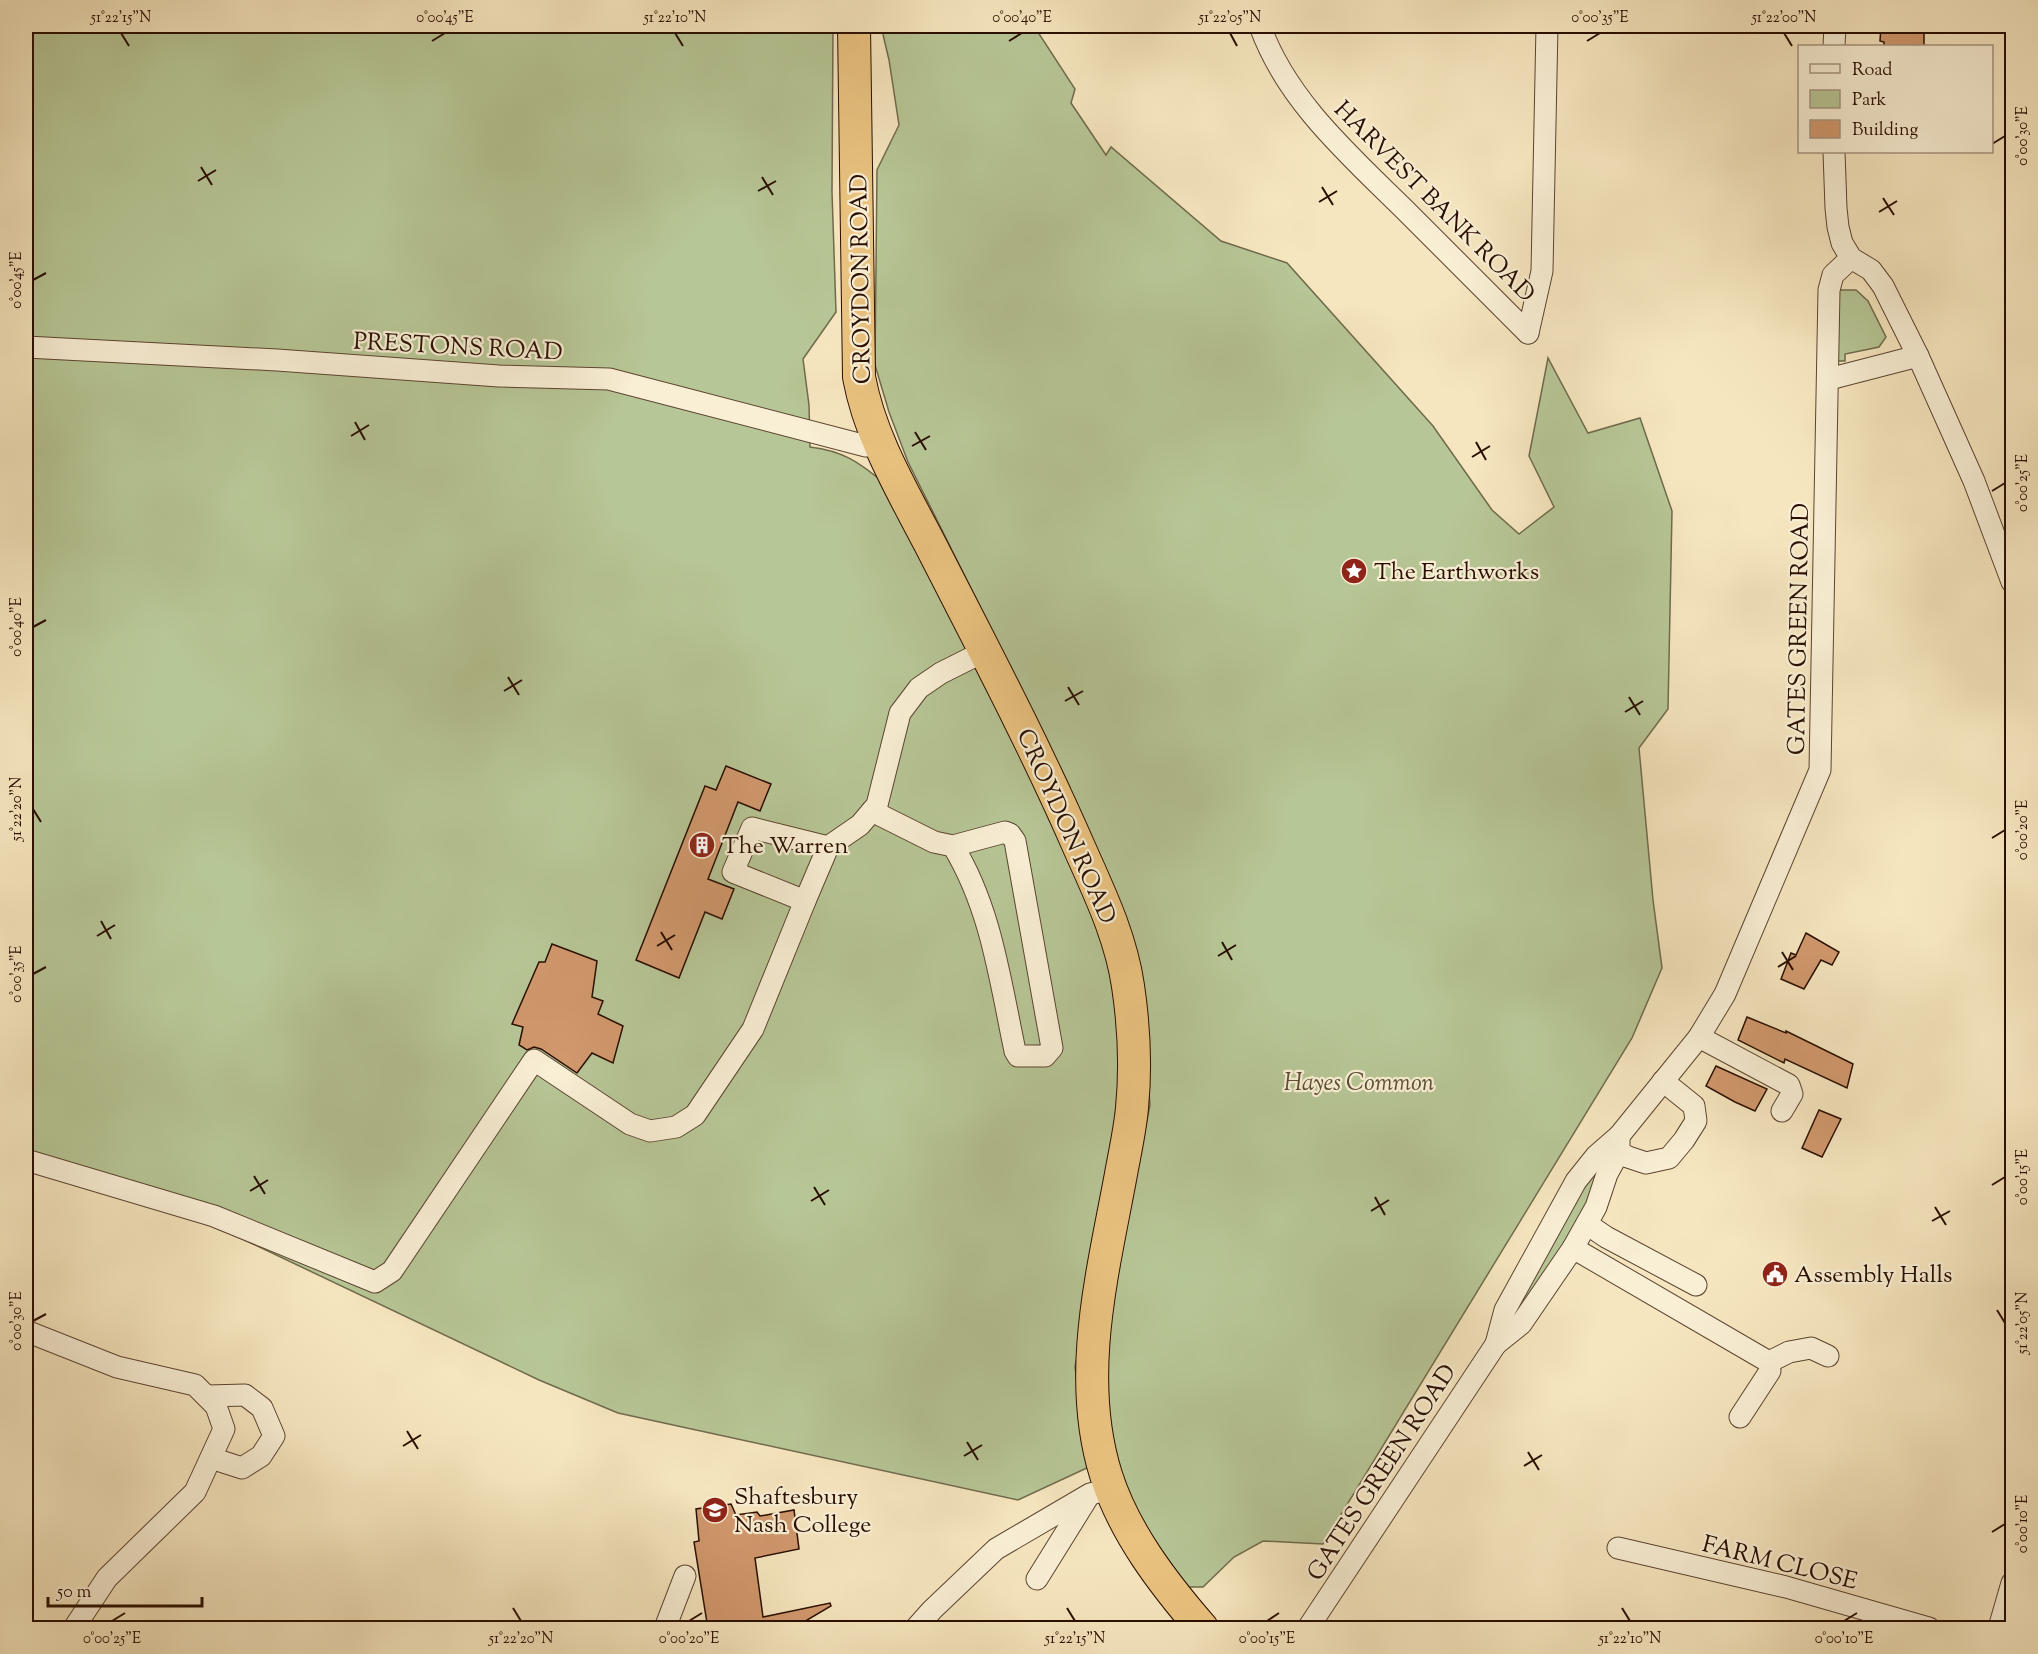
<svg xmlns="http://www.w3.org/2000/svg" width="2038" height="1654" viewBox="0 0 2038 1654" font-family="'Sorts Mill Goudy',serif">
  <rect width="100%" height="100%" fill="#f6e6bf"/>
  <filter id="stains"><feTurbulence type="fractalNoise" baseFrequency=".00333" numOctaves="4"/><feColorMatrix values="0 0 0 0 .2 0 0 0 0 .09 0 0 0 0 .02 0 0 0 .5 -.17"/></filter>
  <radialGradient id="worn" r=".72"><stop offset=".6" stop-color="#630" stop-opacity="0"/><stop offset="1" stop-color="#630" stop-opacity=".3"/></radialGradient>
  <g fill="#b7c696" stroke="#706a4b" stroke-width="1.5">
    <path d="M 26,26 L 833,26 L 832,192 L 836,312 L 803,359 L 809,405 L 810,447 C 843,451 859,462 884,483 L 1044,794 L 1114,960 L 1125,1102 L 1075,1367 L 1089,1467 L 1018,1500 L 618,1413 L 539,1380 L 209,1223 L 26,1166 Z"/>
    <path d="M 881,26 L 1034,26 L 1075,89 L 1071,103 L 1106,155 L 1111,147 L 1221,241 L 1287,263 L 1433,426 L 1492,510 L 1519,534 L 1554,507 L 1529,456 L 1548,358 L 1588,433 L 1640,418 L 1672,511 L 1668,709 L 1639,748 L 1653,900 L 1662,968 L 1632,1038 L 1323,1544 L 1263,1541 L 1234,1557 L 1203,1587 L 1184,1587 L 1105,1462 L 1098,1365 L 1150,1105 L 1137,952 L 1067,781 L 908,462 L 889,412 L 875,365 L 877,170 L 899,125 L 889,60 Z"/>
    <path d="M 1836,285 L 1841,290 L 1856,290 L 1868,301 L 1886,337 L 1879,347 L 1845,354 L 1845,361 L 1838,361 Z"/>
    <path d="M 1603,1158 L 1578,1228 L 1562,1253 L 1514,1316 L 1569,1207 Z"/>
  </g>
  <g fill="#d1986d" stroke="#290e00" stroke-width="1.5">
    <path d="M 1881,26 L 1924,26 L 1924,46 L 1884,46 L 1884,42 L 1880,41 Z"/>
    <path d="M 726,766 L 771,784 L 760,811 L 738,802 L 708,879 L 734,889 L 722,919 L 705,912 L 679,978 L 636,960 L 705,786 L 716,790 Z"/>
    <path d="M 1806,933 L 1839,952 L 1832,965 L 1821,960 L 1804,989 L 1781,979 L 1791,953 L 1796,955 Z"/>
    <path d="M 552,944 L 597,961 L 592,997 L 603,1001 L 598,1014 L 623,1026 L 613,1063 L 592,1053 L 577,1073 L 541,1049 L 534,1047 L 527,1050 L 519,1045 L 523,1027 L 512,1024 L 539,962 L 545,962 Z"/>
    <path d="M 1747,1017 L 1786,1033 L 1786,1031 L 1853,1064 L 1847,1088 L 1785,1059 L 1784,1063 L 1738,1040 Z"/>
    <path d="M 1716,1066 L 1767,1089 L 1755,1111 L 1735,1102 L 1706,1086 Z"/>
    <path d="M 1819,1110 L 1841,1119 L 1822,1157 L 1802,1148 Z"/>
    <path d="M 731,1504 L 736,1515 L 757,1512 L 760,1516 L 794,1510 L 799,1549 L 755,1558 L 763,1617 L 830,1603 L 831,1606 L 792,1629 L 708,1629 L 694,1542 L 699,1541 L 696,1509 Z"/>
  </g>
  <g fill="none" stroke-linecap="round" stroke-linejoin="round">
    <defs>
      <g id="minor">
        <path d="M 1260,26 C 1286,99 1347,153 1402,207 C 1444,249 1486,291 1528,333"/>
        <path d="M 1834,46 L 1835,26"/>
        <path d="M 1834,152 L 1836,208 L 1838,227 L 1842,243 L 1851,258 L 1871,270 L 1883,286 L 1918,356 L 1974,481 L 2012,582"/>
        <path d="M 1528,333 L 1542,271 L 1547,26"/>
        <path d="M 26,347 L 277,360 L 499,376 L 609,379 L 866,446 L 880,445"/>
        <path d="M 1829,379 L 1918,356"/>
        <path d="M 872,811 L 934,842 L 953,846 L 1005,832 L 1010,834 L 1015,841 L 1052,1048 L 1045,1056 L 1018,1056 L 1015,1051 C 1000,980 991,908 953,846"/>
        <path d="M 828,847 L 805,901 L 733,872 L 752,828 L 828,847 L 860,825 L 877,805 L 900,713 L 919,688 L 941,673 L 985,651"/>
        <path d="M 1699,1037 L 1789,1085 L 1792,1094 L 1782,1111"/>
        <path d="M 1619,1152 L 1628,1157 L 1646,1163 L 1669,1158 L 1684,1140 L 1696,1121 L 1694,1106 L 1663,1081"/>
        <path d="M 26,1160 L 214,1216 L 375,1282 L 392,1271 L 534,1060 L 630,1124 L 650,1131 L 676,1127 L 695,1115 L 753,1029 L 805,901"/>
        <path d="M 1587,1224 L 1606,1237 L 1696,1285"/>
        <path d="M 1573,1248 L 1769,1362 L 1770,1371 L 1740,1417"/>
        <path d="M 26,1331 L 117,1367 L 195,1385 L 216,1406 L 224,1429 L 195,1492 L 107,1578 L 74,1628"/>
        <path d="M 1496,1344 L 1521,1324 L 1573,1248 L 1596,1207 L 1607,1174 L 1619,1152 L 1619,1136"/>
        <path d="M 1769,1362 L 1789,1352 L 1811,1348 L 1828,1356"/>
        <path d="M 208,1396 L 245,1395 L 262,1408 L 274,1436 L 261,1456 L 242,1468 L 211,1458"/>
        <path d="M 1618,1548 L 1786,1587 L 1929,1628"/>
        <path d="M 1037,1579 L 1088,1497"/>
        <path d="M 665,1628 L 685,1576"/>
        <path d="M 916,1628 L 932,1610 L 996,1549 L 1090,1494 L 1111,1489"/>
        <path d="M 1308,1628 L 1496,1344 L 1505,1310 L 1576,1181 L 1596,1156 L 1619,1136 L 1699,1037 L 1725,994 L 1820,770 L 1829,290 L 1833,275 L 1851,258"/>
        <path d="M 1999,1628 L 2012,1583"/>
      </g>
      <path id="highway" d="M 854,26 L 859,377 C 870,437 902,490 930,544 C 981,644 1034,744 1079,847 C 1099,892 1121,937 1128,986 C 1134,1026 1136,1067 1132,1108 C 1130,1130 1125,1152 1121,1174 C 1103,1272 1075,1376 1106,1475 C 1124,1532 1163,1583 1202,1628"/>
    </defs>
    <use href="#minor" stroke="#5c4430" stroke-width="23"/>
    <use href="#highway" stroke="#290e00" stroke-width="34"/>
    <use href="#minor" stroke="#f9efd5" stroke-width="21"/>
    <use href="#highway" stroke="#ebc380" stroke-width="32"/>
  </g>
  <path fill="none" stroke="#290e00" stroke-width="2" d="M 121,33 L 129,46M 675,33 L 683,46M 1230,33 L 1237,46M 1784,33 L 1792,46M 432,41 L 445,33M 1009,41 L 1022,33M 1587,41 L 1600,33M 1992,144 L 2005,136M 201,167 L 212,185M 762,177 L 773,195M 198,181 L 216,170M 1322,187 L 1333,205M 758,191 L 776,181M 1883,198 L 1894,215M 1319,202 L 1337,191M 1879,212 L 1897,201M 33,280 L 46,273M 355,422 L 365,440M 915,432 L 926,450M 351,436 L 369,425M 1476,442 L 1486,460M 912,446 L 930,436M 1472,457 L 1490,446M 1992,491 L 2005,483M 33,627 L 46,620M 508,677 L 519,695M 1068,687 L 1079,705M 504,691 L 522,680M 1629,697 L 1640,715M 1065,701 L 1083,691M 1625,712 L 1643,701M 33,809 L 41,822M 1992,838 L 2005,830M 101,921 L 111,939M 661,932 L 672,950M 97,936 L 115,925M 1222,942 L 1232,960M 657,946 L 675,935M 1782,952 L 1793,970M 1218,956 L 1236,945M 1778,967 L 1796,956M 33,974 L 46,967M 254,1176 L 265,1194M 1992,1185 L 2005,1177M 814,1187 L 825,1205M 250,1191 L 268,1180M 1375,1197 L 1385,1215M 811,1201 L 829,1190M 1935,1207 L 1946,1225M 1371,1211 L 1389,1200M 1932,1221 L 1950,1211M 1997,1310 L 2005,1323M 33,1321 L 46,1314M 407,1431 L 418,1449M 967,1442 L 978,1460M 403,1446 L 421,1435M 1528,1452 L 1539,1470M 964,1456 L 982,1445M 1524,1466 L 1542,1455M 1992,1532 L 2005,1524M 513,1608 L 521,1621M 1067,1608 L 1075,1621M 1622,1608 L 1630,1621M 112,1621 L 125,1613M 689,1621 L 702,1613M 1267,1621 L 1279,1613M 1844,1621 L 1857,1613"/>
  <defs>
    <symbol id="sight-disc" viewBox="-11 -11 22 22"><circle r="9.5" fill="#8f2418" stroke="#f9efd5"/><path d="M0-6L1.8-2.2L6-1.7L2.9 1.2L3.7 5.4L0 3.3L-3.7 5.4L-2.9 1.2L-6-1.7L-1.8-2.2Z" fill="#fff"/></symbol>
    <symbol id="building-disc" viewBox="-11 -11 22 22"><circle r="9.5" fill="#8f2418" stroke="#f9efd5"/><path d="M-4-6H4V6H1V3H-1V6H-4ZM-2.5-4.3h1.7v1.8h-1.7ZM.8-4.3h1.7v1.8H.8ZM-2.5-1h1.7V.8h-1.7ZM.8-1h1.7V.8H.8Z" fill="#fff"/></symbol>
    <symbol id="civic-disc" viewBox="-11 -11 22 22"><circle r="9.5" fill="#8f2418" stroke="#f9efd5"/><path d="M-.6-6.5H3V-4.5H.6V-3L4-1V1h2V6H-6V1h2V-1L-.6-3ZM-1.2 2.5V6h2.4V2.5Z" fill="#fff"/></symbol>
    <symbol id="university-disc" viewBox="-11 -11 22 22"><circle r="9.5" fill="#8f2418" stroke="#f9efd5"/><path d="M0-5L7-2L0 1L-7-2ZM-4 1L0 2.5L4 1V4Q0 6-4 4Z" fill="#fff"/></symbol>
  </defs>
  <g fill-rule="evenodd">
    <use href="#sight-disc" x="1339" y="556" width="30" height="30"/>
    <use href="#building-disc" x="687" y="830" width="30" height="30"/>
    <use href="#civic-disc" x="1760" y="1259" width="30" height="30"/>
    <use href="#university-disc" x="700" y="1495" width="30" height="30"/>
  </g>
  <g text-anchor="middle" stroke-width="4.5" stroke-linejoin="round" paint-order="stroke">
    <g font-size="24" fill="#290e00" stroke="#f9efd5">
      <text transform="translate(1435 201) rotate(45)" y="8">HARVEST BANK ROAD</text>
      <text transform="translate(860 279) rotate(-91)" y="8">CROYDON ROAD</text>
      <text transform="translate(458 346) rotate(3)" y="8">PRESTONS ROAD</text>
      <text transform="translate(1798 629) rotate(-89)" y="8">GATES GREEN ROAD</text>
      <text transform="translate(1067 826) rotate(66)" y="8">CROYDON ROAD</text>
      <text transform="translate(1381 1472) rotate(-57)" y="8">GATES GREEN ROAD</text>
      <text transform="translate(1780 1562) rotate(14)" y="8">FARM CLOSE</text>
    </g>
    <g font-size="24" fill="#290e00" stroke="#f9efd5" text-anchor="start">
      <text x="1374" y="579">The Earthworks</text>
      <text x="722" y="853">The Warren</text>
      <text x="1794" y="1282">Assembly Halls</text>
      <text x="734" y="1504">Shaftesbury<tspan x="734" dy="28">Nash College</tspan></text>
    </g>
    <g font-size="24" font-style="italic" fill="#5b4e34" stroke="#f9efd5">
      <text x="1359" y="1090">Hayes Common</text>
    </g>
  </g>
  <rect width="2038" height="1654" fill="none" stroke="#f6e6bf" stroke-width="66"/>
  <rect x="1798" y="45" width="195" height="108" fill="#f9efd5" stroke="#a69580" stroke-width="1.5"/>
  <rect x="1810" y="64" width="30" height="9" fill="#f9efd5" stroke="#a69580" stroke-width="1.5"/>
  <text x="1852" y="75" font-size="18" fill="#290e00">Road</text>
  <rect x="1810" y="90" width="30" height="18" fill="#b7c696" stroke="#a69580" stroke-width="1.5"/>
  <text x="1852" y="105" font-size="18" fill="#290e00">Park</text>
  <rect x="1810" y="120" width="30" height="18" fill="#d1986d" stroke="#a69580" stroke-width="1.5"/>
  <text x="1852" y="135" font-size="18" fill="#290e00">Building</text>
  <path d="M48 1597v9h154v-9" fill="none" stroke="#290e00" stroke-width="3"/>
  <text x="57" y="1597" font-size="18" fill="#290e00" stroke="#f9efd5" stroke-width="4.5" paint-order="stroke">50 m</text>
  <rect x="33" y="33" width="1972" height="1588" fill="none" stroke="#290e00" stroke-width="2"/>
  <g font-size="15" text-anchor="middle" fill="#290e00">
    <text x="121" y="22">51°22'15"N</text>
    <text x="445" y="22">0°00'45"E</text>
    <text x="675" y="22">51°22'10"N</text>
    <text x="1022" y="22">0°00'40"E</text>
    <text x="1230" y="22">51°22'05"N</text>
    <text x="1600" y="22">0°00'35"E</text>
    <text x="1784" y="22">51°22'00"N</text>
    <text transform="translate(2022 136) rotate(-90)" y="5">0°00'30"E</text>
    <text transform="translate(16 280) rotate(-90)" y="5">0°00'45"E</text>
    <text transform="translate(2022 483) rotate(-90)" y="5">0°00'25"E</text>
    <text transform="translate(16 627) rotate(-90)" y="5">0°00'40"E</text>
    <text transform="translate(16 809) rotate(-90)" y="5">51°22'20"N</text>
    <text transform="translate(2022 830) rotate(-90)" y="5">0°00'20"E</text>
    <text transform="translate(16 974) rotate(-90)" y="5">0°00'35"E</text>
    <text transform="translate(2022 1177) rotate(-90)" y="5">0°00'15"E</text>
    <text transform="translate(16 1321) rotate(-90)" y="5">0°00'30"E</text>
    <text transform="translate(2022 1323) rotate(-90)" y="5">51°22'05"N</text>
    <text transform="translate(2022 1524) rotate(-90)" y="5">0°00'10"E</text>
    <text x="112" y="1643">0°00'25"E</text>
    <text x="521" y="1643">51°22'20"N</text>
    <text x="689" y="1643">0°00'20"E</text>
    <text x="1075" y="1643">51°22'15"N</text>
    <text x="1267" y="1643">0°00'15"E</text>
    <text x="1630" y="1643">51°22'10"N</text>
    <text x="1844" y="1643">0°00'10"E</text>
  </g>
  <rect width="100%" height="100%" filter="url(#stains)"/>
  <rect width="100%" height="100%" fill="url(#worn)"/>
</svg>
